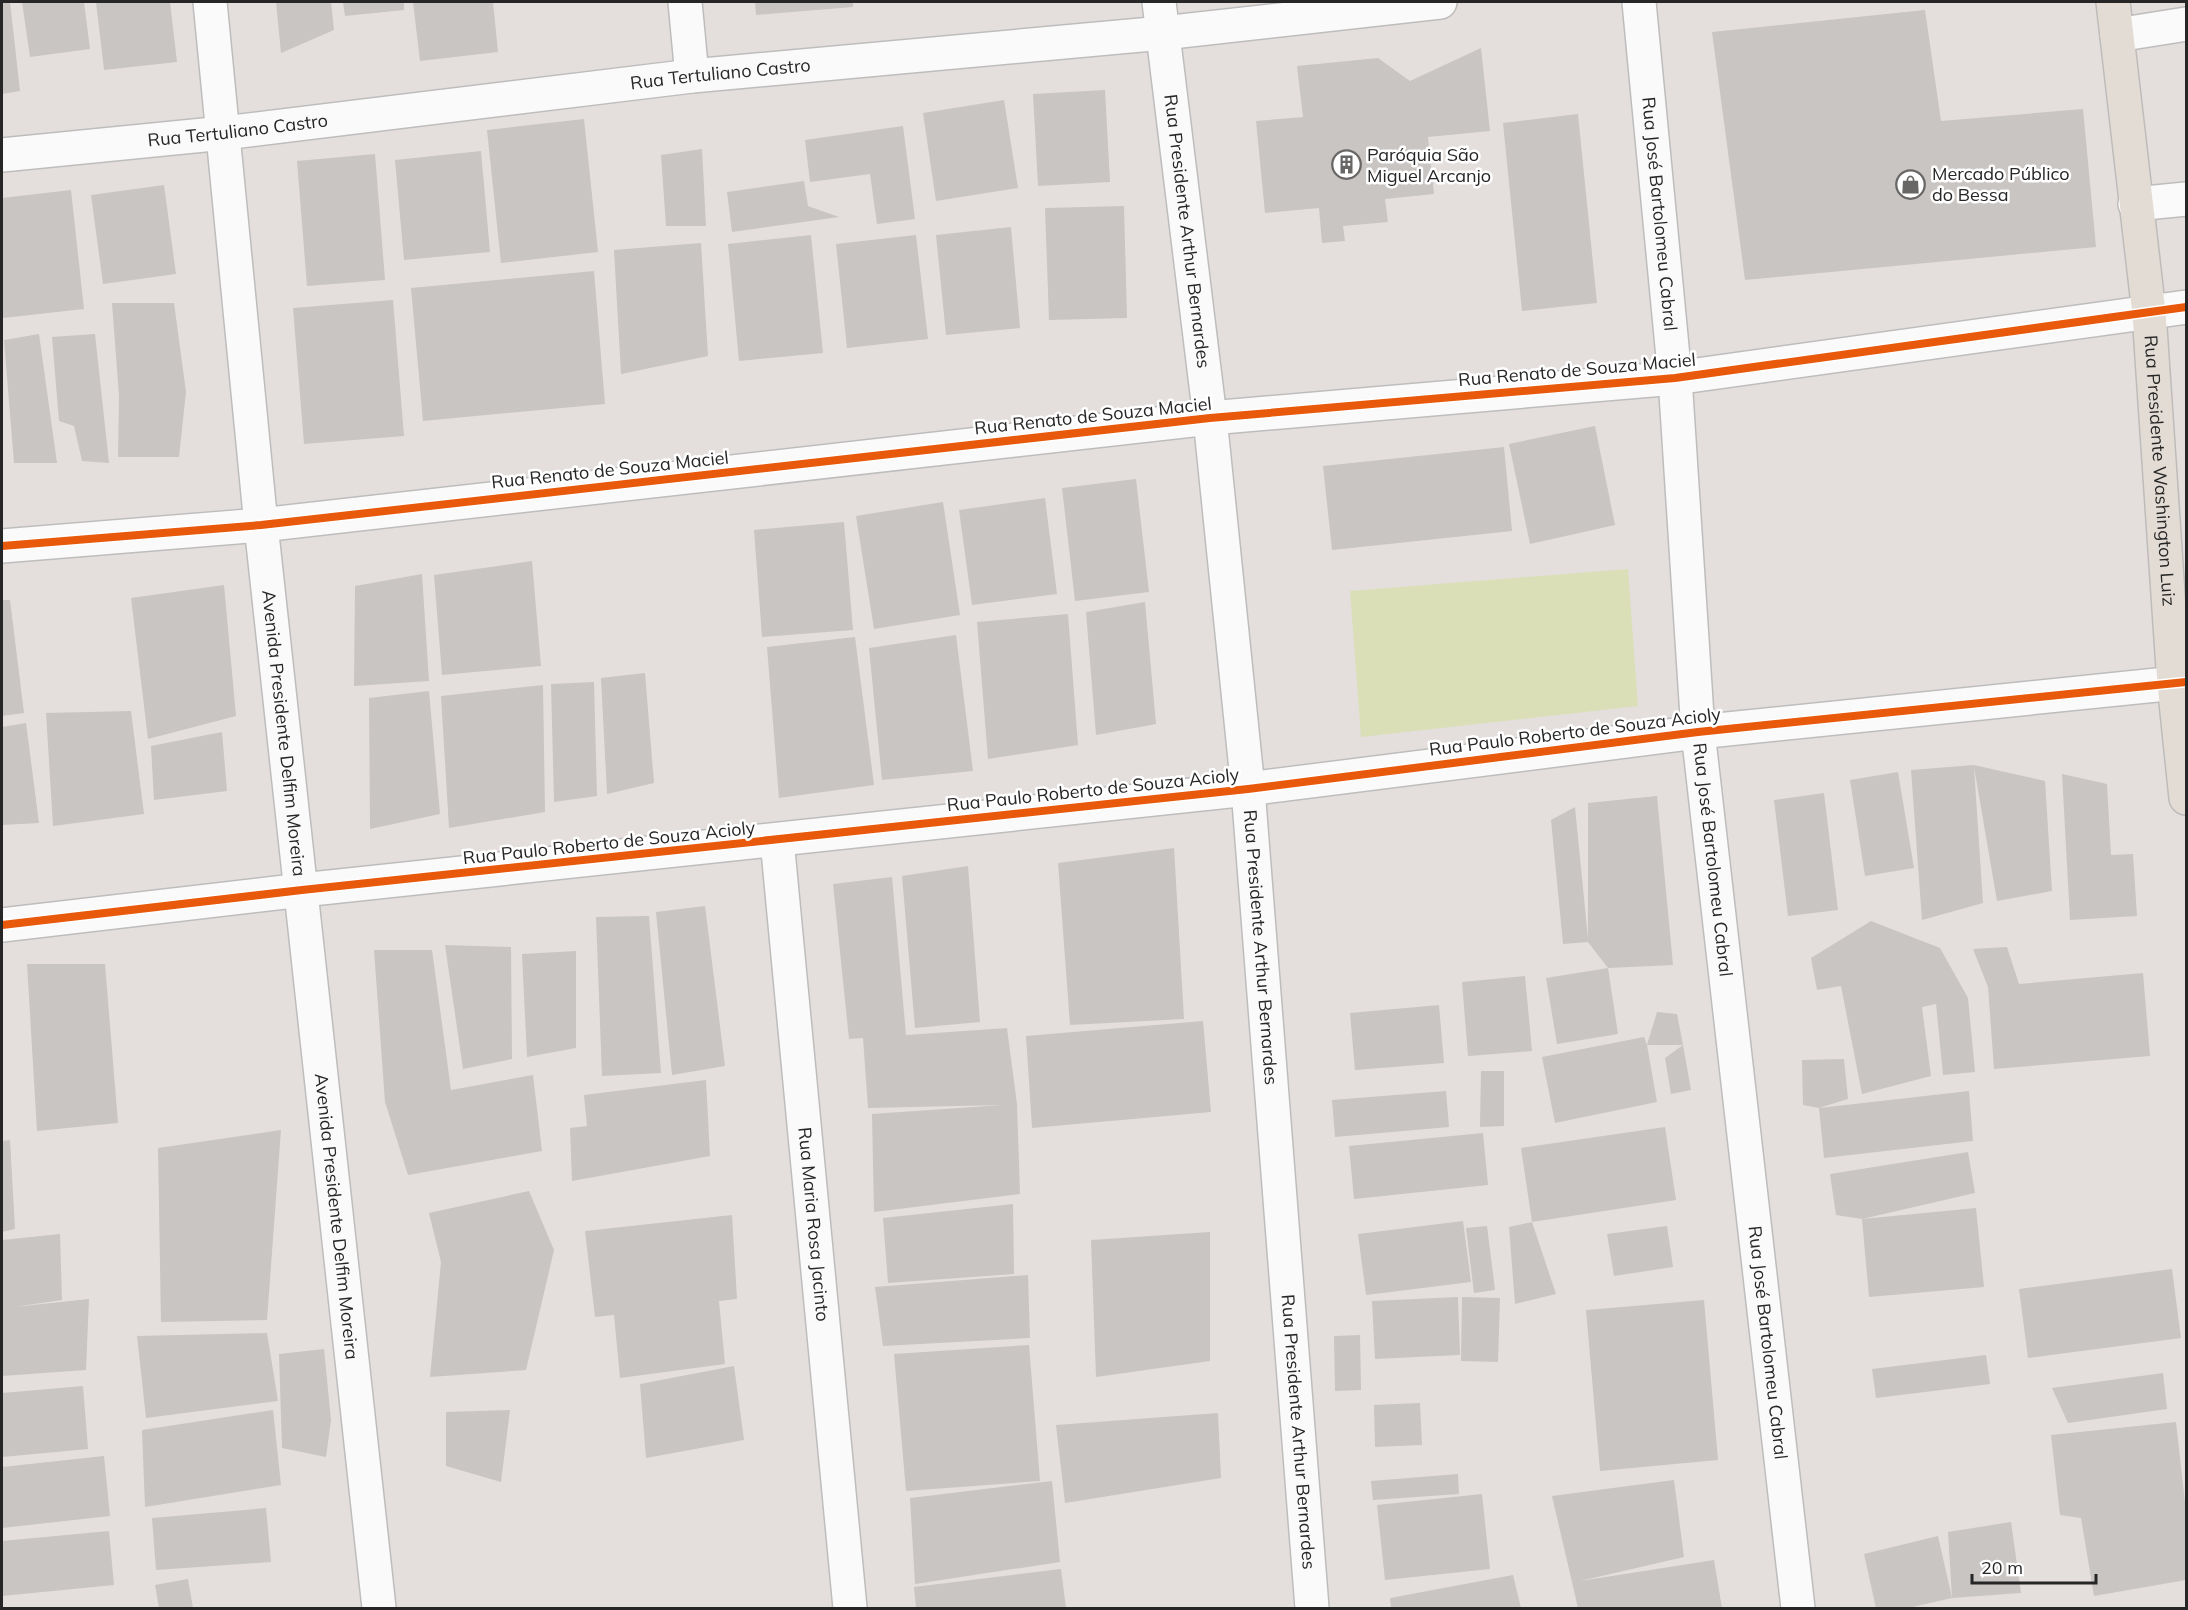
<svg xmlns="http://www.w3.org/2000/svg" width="2188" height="1610" viewBox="0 0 2188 1610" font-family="Mulish,sans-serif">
  <rect width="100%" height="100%" fill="#e4dfdc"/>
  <path fill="#dadfb7" d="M 1628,569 L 1638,706 L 1361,737 L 1350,591 Z"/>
  <g fill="#c9c5c3">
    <path d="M 2,2 L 10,2 L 20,91 L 2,94 Z"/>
    <path d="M 22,2 L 84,2 L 90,49 L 30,57 Z"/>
    <path d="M 96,2 L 170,2 L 177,62 L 104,70 Z"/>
    <path d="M 276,2 L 331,2 L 334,30 L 281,53 Z"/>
    <path d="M 343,2 L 404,2 L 404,10 L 345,16 Z"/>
    <path d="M 413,2 L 493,2 L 498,52 L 420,61 Z"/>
    <path d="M 755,2 L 853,2 L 853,7 L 756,15 Z"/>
    <path d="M 1925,10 L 1941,121 L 2083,109 L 2096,247 L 1745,280 L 1712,32 Z"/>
    <path d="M 1481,48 L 1490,131 L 1428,137 L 1434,194 L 1385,199 L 1388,222 L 1343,226 L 1345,241 L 1322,243 L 1319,208 L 1265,213 L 1256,121 L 1303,117 L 1297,66 L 1378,58 L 1410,81 Z"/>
    <path d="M 1105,90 L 1110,182 L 1038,186 L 1033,94 Z"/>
    <path d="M 1004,100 L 1018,188 L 936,201 L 923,113 Z"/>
    <path d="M 1578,114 L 1597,303 L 1522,311 L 1503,123 Z"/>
    <path d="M 584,119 L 598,252 L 501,263 L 487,130 Z"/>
    <path d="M 903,126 L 915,219 L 877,224 L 870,174 L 810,182 L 805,140 Z"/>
    <path d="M 702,149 L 706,226 L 666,226 L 661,155 Z"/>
    <path d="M 481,151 L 490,252 L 404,260 L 395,160 Z"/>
    <path d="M 375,154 L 385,280 L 307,286 L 297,161 Z"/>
    <path d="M 804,181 L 808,206 L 839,217 L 732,232 L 727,192 Z"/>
    <path d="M 164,185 L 176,274 L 103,284 L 91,195 Z"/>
    <path d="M 71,190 L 84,309 L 3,318 L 2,198 Z"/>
    <path d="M 1124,206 L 1127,318 L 1049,320 L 1045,208 Z"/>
    <path d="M 1011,227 L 1020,328 L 946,335 L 936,235 Z"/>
    <path d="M 811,235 L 823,353 L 739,361 L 728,244 Z"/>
    <path d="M 916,235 L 928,339 L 847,348 L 836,244 Z"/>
    <path d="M 701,243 L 708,356 L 621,374 L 614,250 Z"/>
    <path d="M 594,271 L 605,404 L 423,421 L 411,288 Z"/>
    <path d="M 393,300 L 404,436 L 304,444 L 293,308 Z"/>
    <path d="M 112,303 L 174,303 L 186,392 L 179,457 L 118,457 L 119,396 Z"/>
    <path d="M 39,334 L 57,463 L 14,463 L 4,340 Z"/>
    <path d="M 95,334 L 109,463 L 82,461 L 74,426 L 59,421 L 52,337 Z"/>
    <path d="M 1595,426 L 1615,525 L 1530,544 L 1509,444 Z"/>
    <path d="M 1504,447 L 1512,531 L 1332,550 L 1323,466 Z"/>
    <path d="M 1136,479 L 1149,592 L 1075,601 L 1062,488 Z"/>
    <path d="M 1045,498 L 1057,594 L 972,605 L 959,510 Z"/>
    <path d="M 943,502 L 960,615 L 874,629 L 856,516 Z"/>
    <path d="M 844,522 L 853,630 L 762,637 L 754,530 Z"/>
    <path d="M 532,561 L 541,666 L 442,675 L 434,575 Z"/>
    <path d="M 422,574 L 429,681 L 354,686 L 355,586 Z"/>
    <path d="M 224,585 L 236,716 L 148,739 L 131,598 Z"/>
    <path d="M 2,600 L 10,600 L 24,713 L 2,716 Z"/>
    <path d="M 1145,602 L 1156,724 L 1096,735 L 1086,612 Z"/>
    <path d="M 1068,614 L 1078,745 L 988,759 L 977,622 Z"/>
    <path d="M 956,635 L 973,771 L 882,780 L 869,648 Z"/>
    <path d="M 855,637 L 874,785 L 779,798 L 767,647 Z"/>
    <path d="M 645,673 L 654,783 L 607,794 L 601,678 Z"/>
    <path d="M 594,682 L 597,796 L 554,802 L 551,684 Z"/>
    <path d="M 543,685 L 545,812 L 449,828 L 441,696 Z"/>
    <path d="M 429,691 L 440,814 L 370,829 L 369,698 Z"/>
    <path d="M 131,711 L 144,814 L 53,826 L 46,713 Z"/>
    <path d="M 26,723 L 39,823 L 2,825 L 2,727 Z"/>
    <path d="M 222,732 L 227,791 L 154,800 L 151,746 Z"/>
    <path d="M 1974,765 L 2045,781 L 2052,891 L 1997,901 L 1974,767 L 1983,903 L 1922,920 L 1911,770 Z"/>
    <path d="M 1898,772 L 1914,868 L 1865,876 L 1850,780 Z"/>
    <path d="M 2062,774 L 2107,784 L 2111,855 L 2133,854 L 2137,916 L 2070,920 Z"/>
    <path d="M 1824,793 L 1838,910 L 1788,916 L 1774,800 Z"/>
    <path d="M 1657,796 L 1673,965 L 1608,968 L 1588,942 L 1563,944 L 1551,820 L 1575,807 L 1588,939 L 1588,803 Z"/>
    <path d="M 1174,848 L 1184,1019 L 1070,1025 L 1058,863 Z"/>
    <path d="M 968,866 L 980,1022 L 915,1028 L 902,876 Z"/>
    <path d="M 892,877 L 906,1035 L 1007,1028 L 1017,1104 L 1020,1194 L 874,1212 L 872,1114 L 1002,1105 L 868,1108 L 863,1038 L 849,1039 L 833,884 Z"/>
    <path d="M 705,906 L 725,1066 L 672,1075 L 656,912 Z"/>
    <path d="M 649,916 L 661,1073 L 602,1076 L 596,917 Z"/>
    <path d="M 1871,921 L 1940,948 L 1968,998 L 1975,1072 L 1943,1075 L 1936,1004 L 1922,1007 L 1931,1076 L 1862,1094 L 1841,986 L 1817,990 L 1811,958 Z"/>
    <path d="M 445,945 L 511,947 L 512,1059 L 463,1069 Z"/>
    <path d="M 2007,947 L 2019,984 L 2143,973 L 2150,1056 L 1994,1069 L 1988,987 L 1973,949 Z"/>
    <path d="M 374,950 L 432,950 L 451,1090 L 533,1075 L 542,1151 L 408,1175 L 385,1102 Z"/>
    <path d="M 576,951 L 576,1048 L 527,1057 L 522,954 Z"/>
    <path d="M 27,964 L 105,964 L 118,1123 L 37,1131 Z"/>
    <path d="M 1608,968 L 1618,1034 L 1557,1044 L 1546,978 Z"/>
    <path d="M 1525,976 L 1532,1051 L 1468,1056 L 1462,982 Z"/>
    <path d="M 1439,1005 L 1444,1063 L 1355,1070 L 1350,1013 Z"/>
    <path d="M 1657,1012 L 1677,1014 L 1683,1045 L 1647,1045 L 1657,1102 L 1555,1123 L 1542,1057 L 1644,1037 L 1647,1045 Z"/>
    <path d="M 1203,1021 L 1211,1112 L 1032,1128 L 1026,1036 Z"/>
    <path d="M 1683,1045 L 1691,1090 L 1671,1094 L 1665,1058 Z"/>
    <path d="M 1844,1059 L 1848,1099 L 1819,1108 L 1969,1091 L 1973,1141 L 1824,1158 L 1819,1108 L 1803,1105 L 1802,1060 Z"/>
    <path d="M 1481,1071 L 1504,1071 L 1504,1126 L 1480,1127 Z"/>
    <path d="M 706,1080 L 710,1156 L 572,1181 L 570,1128 L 587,1126 L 584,1095 Z"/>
    <path d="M 1446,1091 L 1449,1127 L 1335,1137 L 1332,1100 Z"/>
    <path d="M 1665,1127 L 1676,1200 L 1532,1222 L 1521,1148 Z"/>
    <path d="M 281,1130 L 267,1320 L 161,1322 L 158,1148 Z"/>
    <path d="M 1483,1133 L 1488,1185 L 1354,1199 L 1349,1146 Z"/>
    <path d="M 10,1140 L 15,1229 L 2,1232 L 2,1141 Z"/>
    <path d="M 1968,1152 L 1975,1193 L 1862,1219 L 1976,1208 L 1984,1287 L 1869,1297 L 1862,1219 L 1836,1215 L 1830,1174 Z"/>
    <path d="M 529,1191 L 554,1250 L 526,1370 L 430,1377 L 441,1262 L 429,1213 Z"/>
    <path d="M 1013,1204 L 1014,1274 L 888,1283 L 883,1218 Z"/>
    <path d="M 732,1215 L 737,1299 L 719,1301 L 725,1364 L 620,1378 L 614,1315 L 595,1317 L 585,1231 Z"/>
    <path d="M 1463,1221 L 1471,1282 L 1366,1295 L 1358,1234 Z"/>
    <path d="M 1532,1222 L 1556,1294 L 1515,1304 L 1509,1227 Z"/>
    <path d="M 1487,1226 L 1495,1290 L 1474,1293 L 1466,1228 Z"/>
    <path d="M 1667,1226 L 1673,1267 L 1614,1276 L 1607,1234 Z"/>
    <path d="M 1210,1232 L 1210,1361 L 1096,1377 L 1091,1240 Z"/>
    <path d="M 60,1234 L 62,1300 L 14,1307 L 89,1299 L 86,1370 L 2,1376 L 2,1240 Z"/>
    <path d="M 2172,1269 L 2181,1338 L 2028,1358 L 2019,1289 Z"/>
    <path d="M 1028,1275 L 1030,1338 L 883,1346 L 875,1287 Z"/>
    <path d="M 1458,1297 L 1460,1355 L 1375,1359 L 1372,1301 Z"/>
    <path d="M 1462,1297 L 1500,1298 L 1498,1362 L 1461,1361 Z"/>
    <path d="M 1704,1300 L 1718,1460 L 1600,1471 L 1586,1310 Z"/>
    <path d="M 267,1333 L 278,1401 L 146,1418 L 137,1336 Z"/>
    <path d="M 1360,1335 L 1361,1390 L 1335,1391 L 1334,1336 Z"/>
    <path d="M 1029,1345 L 1040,1481 L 906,1491 L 894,1354 Z"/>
    <path d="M 324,1349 L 331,1420 L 326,1457 L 282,1448 L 279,1354 Z"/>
    <path d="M 1986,1355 L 1990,1384 L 1876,1398 L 1872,1369 Z"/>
    <path d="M 734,1366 L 744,1440 L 646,1458 L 640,1384 Z"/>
    <path d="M 2163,1373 L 2167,1409 L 2068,1423 L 2052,1388 Z"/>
    <path d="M 83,1386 L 88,1449 L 2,1457 L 2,1393 Z"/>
    <path d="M 1420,1403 L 1422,1445 L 1375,1447 L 1374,1405 Z"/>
    <path d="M 273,1410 L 281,1485 L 145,1507 L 142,1430 Z"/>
    <path d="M 510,1410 L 501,1482 L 446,1466 L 446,1412 Z"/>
    <path d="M 1218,1413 L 1221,1478 L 1065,1503 L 1056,1425 Z"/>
    <path d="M 2176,1422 L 2186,1511 L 2186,1580 L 2094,1596 L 2081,1518 L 2060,1515 L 2051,1435 Z"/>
    <path d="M 104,1456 L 110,1516 L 2,1528 L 2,1467 Z"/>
    <path d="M 1458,1474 L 1459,1494 L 1373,1500 L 1371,1481 Z"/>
    <path d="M 1674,1480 L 1684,1557 L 1580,1581 L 1714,1560 L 1722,1608 L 1578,1608 L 1552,1496 Z"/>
    <path d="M 1052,1481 L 1060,1562 L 915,1584 L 910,1498 Z"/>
    <path d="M 1482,1494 L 1490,1569 L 1385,1580 L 1377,1505 Z"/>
    <path d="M 266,1508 L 271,1562 L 156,1570 L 152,1518 Z"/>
    <path d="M 2011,1522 L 2021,1593 L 1952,1598 L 1948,1532 Z"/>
    <path d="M 109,1531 L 114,1585 L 2,1596 L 2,1541 Z"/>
    <path d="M 1938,1536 L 1952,1598 L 1908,1608 L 1876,1608 L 1864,1554 Z"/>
    <path d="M 1061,1569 L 1066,1608 L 916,1608 L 914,1587 Z"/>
    <path d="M 1513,1575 L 1521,1608 L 1391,1608 L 1390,1598 Z"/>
    <path d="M 188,1579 L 193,1608 L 159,1608 L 155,1585 Z"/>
  </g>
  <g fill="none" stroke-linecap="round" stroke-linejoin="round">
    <defs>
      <g id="minor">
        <path id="s1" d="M 210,2 L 261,525 L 379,1608"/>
        <path d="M 685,2 L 692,76"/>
        <path id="s2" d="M 1159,2 L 1210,418 L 1248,789 L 1312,1608"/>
        <path id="s3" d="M 1639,2 L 1675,378 L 1698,732 L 1798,1608"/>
        <path d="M 2117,35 L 2186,24"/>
        <path id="s4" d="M 2,155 L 224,133 L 692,76 L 1163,33 L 1440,2"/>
        <path d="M 2135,204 L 2186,199"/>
        <path d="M 2,546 L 261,525 L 1210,418 L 1675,378 L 2186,307"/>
        <path id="s5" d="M 777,840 L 850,1608"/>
        <path d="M 2,925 L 302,890 L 1248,789 L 1698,732 L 2186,682"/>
      </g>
      <g id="major">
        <path id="s6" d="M 2113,2 L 2149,313 L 2174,683 L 2186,798"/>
      </g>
    </defs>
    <use href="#minor" stroke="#bebdbd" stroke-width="36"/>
    <use href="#major" stroke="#bebcbb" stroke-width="36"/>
    <use href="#minor" stroke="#fbfafa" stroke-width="33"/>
    <use href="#major" stroke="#e3dcd4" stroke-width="33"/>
    <defs>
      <g id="cycleway">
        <path d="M 2,546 L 261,525 L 1210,418 L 1675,378 L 2186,307"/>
        <path d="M 2,925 L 302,890 L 1248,789 L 1698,732 L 2186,682"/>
      </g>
    </defs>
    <use href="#cycleway" stroke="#fff" stroke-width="11"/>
    <use href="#cycleway" stroke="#e8590c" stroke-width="8"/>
  </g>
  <defs>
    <symbol id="building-ring" viewBox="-11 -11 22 22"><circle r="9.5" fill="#fff" stroke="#686766" stroke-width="1.5"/><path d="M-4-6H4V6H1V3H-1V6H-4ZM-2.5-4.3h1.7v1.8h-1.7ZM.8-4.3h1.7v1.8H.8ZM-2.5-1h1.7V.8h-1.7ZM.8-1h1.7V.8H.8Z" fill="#686766"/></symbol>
    <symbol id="shop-ring" viewBox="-11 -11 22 22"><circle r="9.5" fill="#fff" stroke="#686766" stroke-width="1.5"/><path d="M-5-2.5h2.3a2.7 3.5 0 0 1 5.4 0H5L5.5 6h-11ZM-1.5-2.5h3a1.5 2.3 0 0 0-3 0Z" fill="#686766"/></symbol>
  </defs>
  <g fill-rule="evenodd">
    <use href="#building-ring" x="1330" y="148" width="33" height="33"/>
    <use href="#shop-ring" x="1894" y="168" width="33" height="33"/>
  </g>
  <g text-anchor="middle" stroke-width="5" stroke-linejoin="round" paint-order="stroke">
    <g font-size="18" fill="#262626" stroke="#fff">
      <text dy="6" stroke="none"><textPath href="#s4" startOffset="723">Rua Tertuliano Castro</textPath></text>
      <text dy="6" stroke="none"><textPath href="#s4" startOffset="237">Rua Tertuliano Castro</textPath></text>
      <text dy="6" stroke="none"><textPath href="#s3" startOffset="213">Rua José Bartolomeu Cabral</textPath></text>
      <text dy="6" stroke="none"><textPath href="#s2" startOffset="231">Rua Presidente Arthur Bernardes</textPath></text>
      <text transform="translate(1577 370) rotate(-5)" y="6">Rua Renato de Souza Maciel</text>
      <text transform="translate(1093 416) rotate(-6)" y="6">Rua Renato de Souza Maciel</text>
      <text transform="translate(610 470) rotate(-6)" y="6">Rua Renato de Souza Maciel</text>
      <text dy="6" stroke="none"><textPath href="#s6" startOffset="471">Rua Presidente Washington Luiz</textPath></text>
      <text transform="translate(1575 732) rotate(-7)" y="6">Rua Paulo Roberto de Souza Acioly</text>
      <text dy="6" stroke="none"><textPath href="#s1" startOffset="735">Avenida Presidente Delfim Moreira</textPath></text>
      <text transform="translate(1093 790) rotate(-6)" y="6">Rua Paulo Roberto de Souza Acioly</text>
      <text transform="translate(609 843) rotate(-6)" y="6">Rua Paulo Roberto de Souza Acioly</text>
      <text dy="6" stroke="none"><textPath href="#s3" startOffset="861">Rua José Bartolomeu Cabral</textPath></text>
      <text dy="6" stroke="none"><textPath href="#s2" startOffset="951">Rua Presidente Arthur Bernardes</textPath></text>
      <text dy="6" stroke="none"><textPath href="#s1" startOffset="1221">Avenida Presidente Delfim Moreira</textPath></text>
      <text dy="6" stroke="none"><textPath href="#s5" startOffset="386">Rua Maria Rosa Jacinto</textPath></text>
      <text dy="6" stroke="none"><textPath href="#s3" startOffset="1347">Rua José Bartolomeu Cabral</textPath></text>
      <text dy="6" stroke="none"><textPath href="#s2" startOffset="1437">Rua Presidente Arthur Bernardes</textPath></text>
    </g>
    <g font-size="18" fill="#262626" stroke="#fff" text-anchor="start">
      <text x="1367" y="161">Paróquia São<tspan x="1367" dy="21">Miguel Arcanjo</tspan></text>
      <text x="1932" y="180">Mercado Público<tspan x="1932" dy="21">do Bessa</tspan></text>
    </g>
  </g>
  <rect width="2188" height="1610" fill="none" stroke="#262626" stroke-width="6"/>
  <path d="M1972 1574v9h124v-9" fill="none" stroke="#262626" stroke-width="3"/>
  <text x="1981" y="1574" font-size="18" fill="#262626" stroke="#ffffff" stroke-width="4.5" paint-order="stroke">20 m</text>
</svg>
